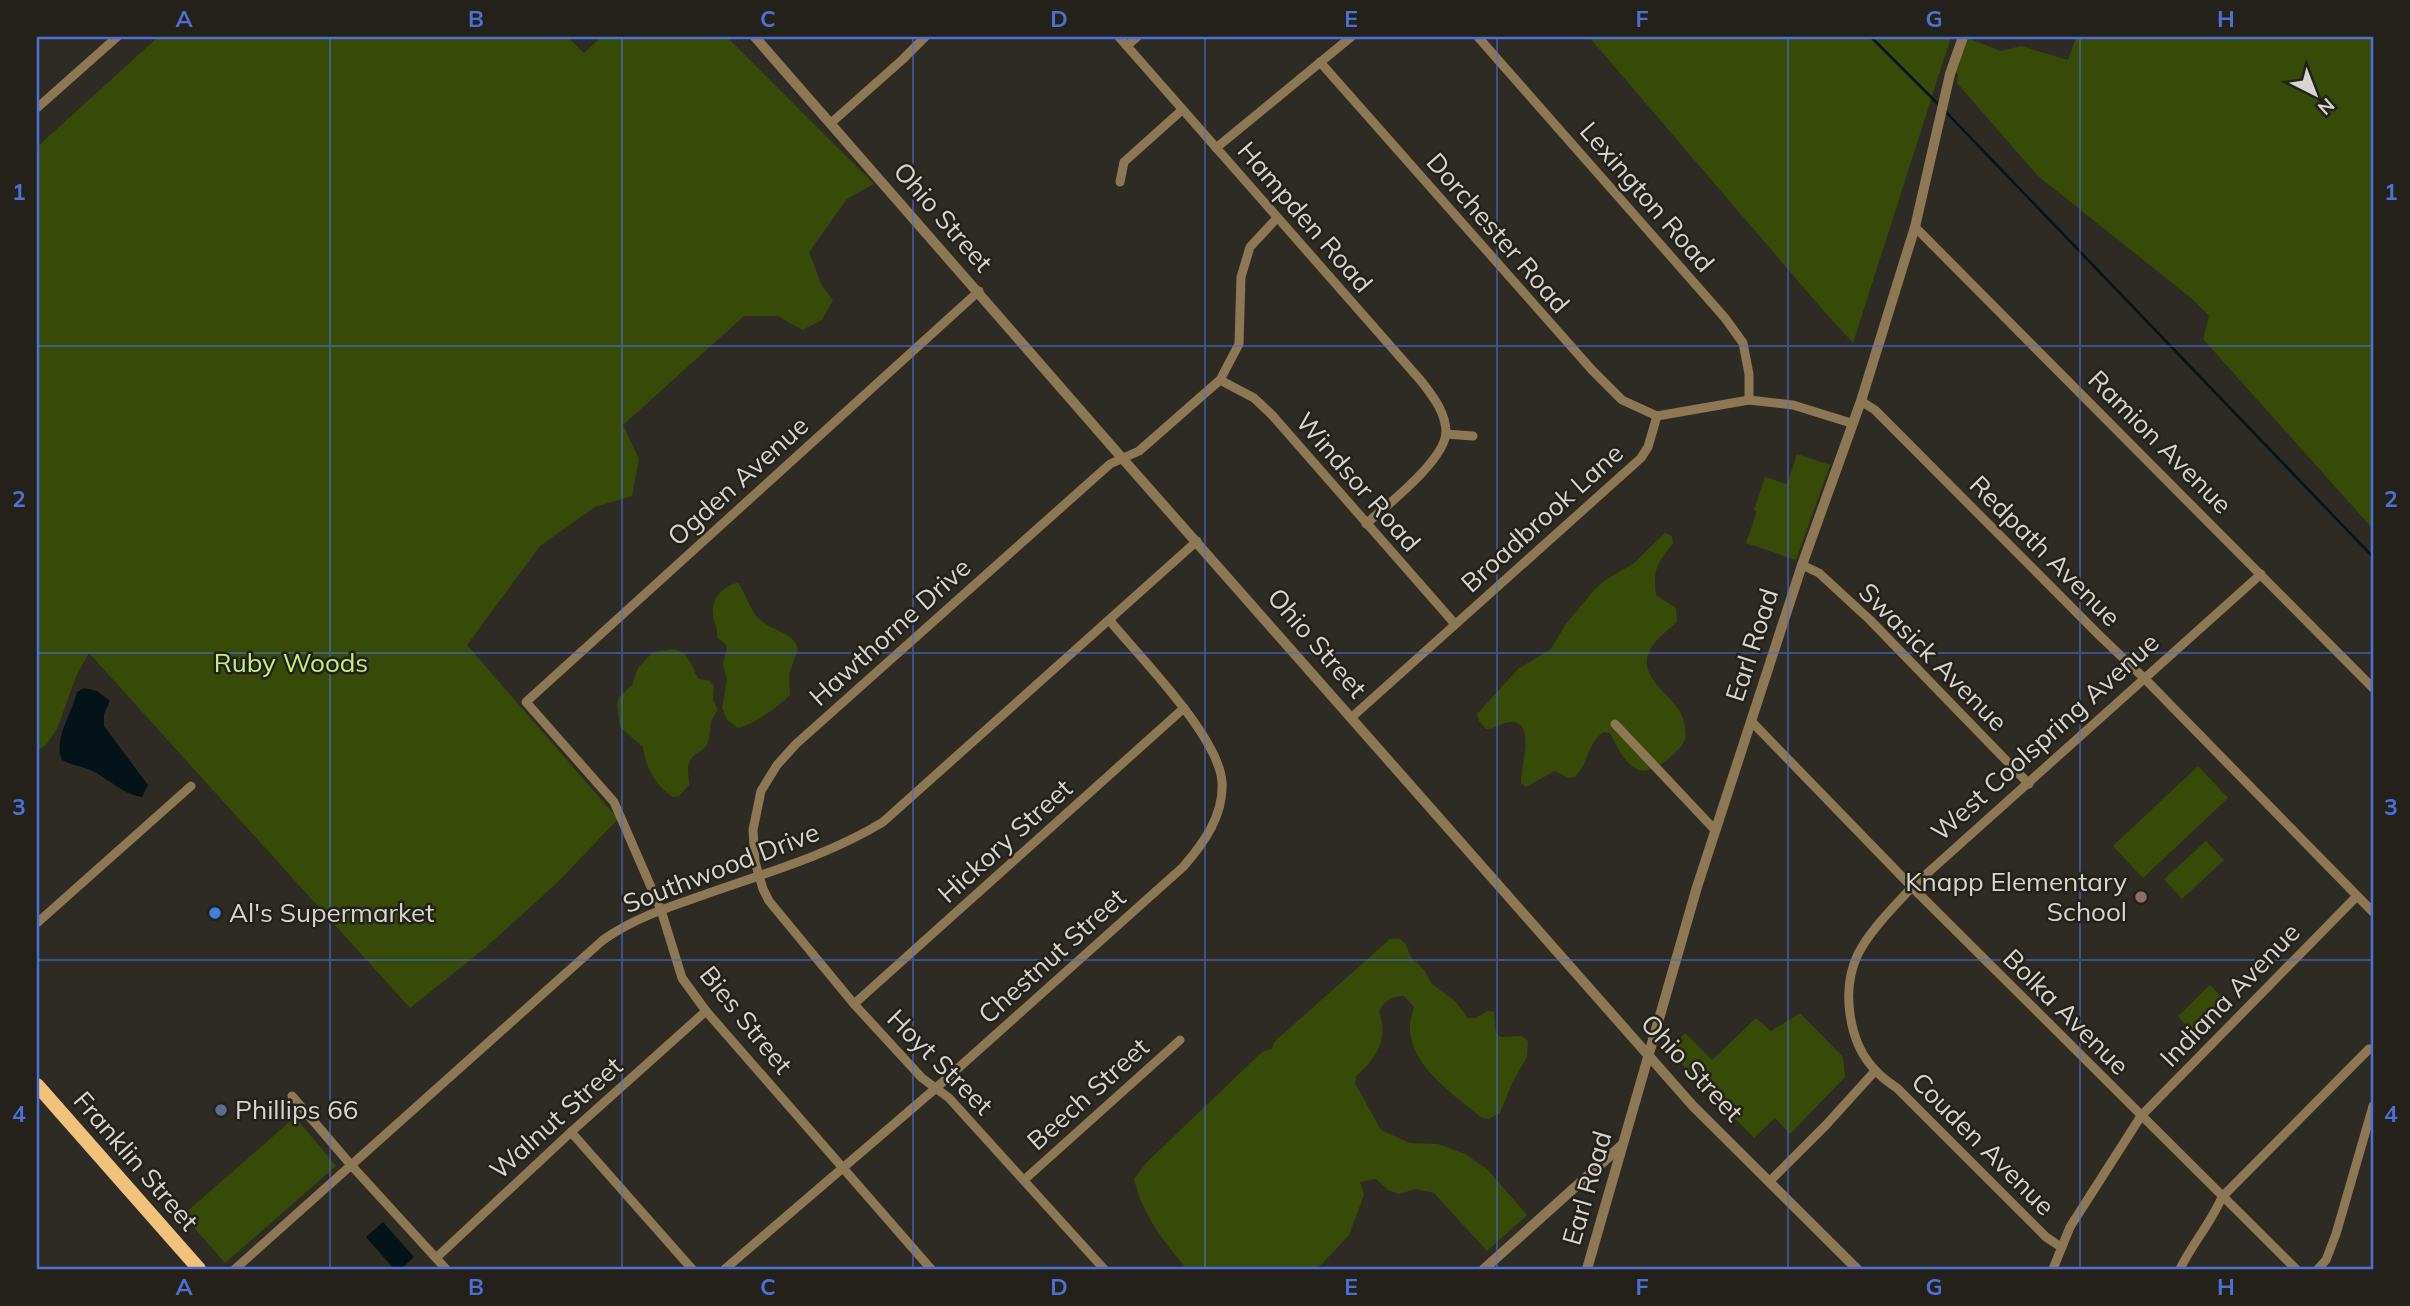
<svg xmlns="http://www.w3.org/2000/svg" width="2410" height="1306" viewBox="0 0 2410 1306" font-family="Mulish,sans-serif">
  <rect width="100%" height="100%" fill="#2e2b24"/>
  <g fill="#374a08">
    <path d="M 158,37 L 568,37 L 584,53 L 601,37 L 727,37 L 874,184 L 847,199 L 809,252 L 822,286 L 833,300 L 822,320 L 802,330 L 778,316 L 744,316 L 623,425 L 639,459 L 632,496 L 595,507 L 540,546 L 467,645 L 618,819 L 558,882 L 485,948 L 410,1008 L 89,653 L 77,674 L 57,729 L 46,745 L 37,751 L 37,292 L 39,290 L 37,288 L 37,147 Z"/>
    <path d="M 1589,37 L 1951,37 L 1853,343 L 1822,309 Z"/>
    <path d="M 2076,37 L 2369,37 L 2373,41 L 2373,529 L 2203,339 L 2209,316 L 2191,298 L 2038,176 L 1957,83 L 1958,75 L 1955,71 L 1967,38 L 2001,51 L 2021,46 L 2068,60 Z"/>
    <path d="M 1797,454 L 1830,465 L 1796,560 L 1746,543 L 1757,511 L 1754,510 L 1765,477 L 1787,484 Z"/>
    <path d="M 1665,533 L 1672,536 L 1673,543 C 1657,564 1653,568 1656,595 L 1676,608 L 1677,622 C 1665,633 1645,646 1647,665 C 1651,690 1684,701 1685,728 C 1686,731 1686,735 1685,739 C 1682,751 1652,775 1639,770 C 1624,764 1617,746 1610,733 L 1603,732 C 1586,746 1590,761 1575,777 L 1568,778 L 1555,771 L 1526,787 L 1521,783 C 1520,767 1536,725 1513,722 C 1503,721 1496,729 1486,729 L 1479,721 L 1477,714 L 1518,669 L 1551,649 L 1566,624 L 1594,590 L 1605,580 L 1633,564 Z"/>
    <path d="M 738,583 C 746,594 750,610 758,618 C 771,631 793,631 798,649 L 789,674 L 790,695 C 775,709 758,722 738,728 L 727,720 L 722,708 L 727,680 L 723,664 L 727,646 L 717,637 C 718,625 713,623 713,613 C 711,599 725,584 738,583 Z"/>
    <path d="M 674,649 C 690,652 691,668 699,679 L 710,681 L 714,686 L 713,700 L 718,710 C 706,726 713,727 708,742 C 705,752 692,753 689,763 C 686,770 690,778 689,785 L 679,796 L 673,797 C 656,786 645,767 643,747 L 620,727 L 617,704 L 619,697 L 632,685 L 638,668 L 653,652 Z"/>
    <path d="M 2198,766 L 2228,798 L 2143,878 L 2113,846 Z"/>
    <path d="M 2206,841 L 2224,860 L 2182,899 L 2164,879 Z"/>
    <path d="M 1390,939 L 1400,939 L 1405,943 L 1411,957 L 1425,971 L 1432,984 L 1455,1001 L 1468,1018 L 1475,1018 L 1488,1011 L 1494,1012 L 1496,1033 L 1501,1037 L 1522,1036 L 1528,1041 L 1527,1057 L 1513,1081 L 1500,1113 L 1489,1119 L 1482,1118 C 1455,1095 1407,1065 1410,1024 C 1410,1018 1413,1012 1414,1007 L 1404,996 C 1392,996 1385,1000 1379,1011 C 1389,1038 1377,1058 1356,1076 L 1355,1083 L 1381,1130 L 1410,1143 L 1438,1144 L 1465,1154 L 1487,1169 L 1527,1215 L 1487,1251 L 1434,1193 L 1416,1189 L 1399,1194 L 1388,1190 L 1376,1179 L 1360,1182 L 1364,1195 L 1349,1235 L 1321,1265 L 1314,1269 L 1187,1269 C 1164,1242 1142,1214 1134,1179 L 1147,1162 L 1263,1051 L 1272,1049 L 1274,1042 Z"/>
    <path d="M 2210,985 L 2226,1001 L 2193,1033 L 2178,1016 Z"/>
    <path d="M 1800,1013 L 1843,1057 L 1845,1077 L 1790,1134 L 1775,1118 L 1754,1138 L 1679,1061 C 1675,1048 1676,1042 1685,1033 L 1712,1060 L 1756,1018 L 1771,1031 Z"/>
    <path d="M 295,1117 L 336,1166 L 225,1263 L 183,1215 Z"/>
  </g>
  <g fill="#041318">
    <path d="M 84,688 L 97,691 L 110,701 L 104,714 L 104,726 L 148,785 L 142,797 C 121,794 109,778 90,770 C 81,766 71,765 62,760 C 53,740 72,713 77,692 Z"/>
    <path d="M 383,1222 L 414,1257 L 401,1269 L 394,1269 L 366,1237 Z"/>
  </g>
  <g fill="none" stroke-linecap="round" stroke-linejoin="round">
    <g stroke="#041318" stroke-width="2.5">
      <path d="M 1871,37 L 1938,104"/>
      <path d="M 1945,111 L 2373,557"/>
    </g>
    <g stroke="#8d7755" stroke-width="9">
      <path d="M 1119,37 L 1422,382 C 1433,397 1445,411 1446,431 C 1447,459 1386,506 1366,524"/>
      <path d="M 1478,37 L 1725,318 L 1743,343 L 1749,374 L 1749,400"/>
      <path d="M 1127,46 L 1137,37"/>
      <path d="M 1320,62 L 1592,370 L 1622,400 L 1657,416"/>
      <path d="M 37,108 L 117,37"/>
      <path d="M 831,123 L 902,60 L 925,37"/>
      <path d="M 1216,148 L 1351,37"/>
      <path d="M 1120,182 L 1124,162 L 1182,110"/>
      <path d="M 1915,227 L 2373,688"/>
      <path d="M 1220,380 L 1254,398 L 1272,415 L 1455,624"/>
      <path d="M 1861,401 L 1875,410 L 2099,635 L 2145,679 L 2373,912"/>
      <path d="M 1446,434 L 1473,436"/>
      <path d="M 1802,565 L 1819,573 L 1870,620 L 2029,784"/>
      <path d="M 1352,717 L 1641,458 L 1648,447 L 1657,416 L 1749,400 L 1793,405 L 1851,423"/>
      <path d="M 1751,721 L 1912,887 L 2296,1269"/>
      <path d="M 1615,724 L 1715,830"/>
      <path d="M 37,923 L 191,786"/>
      <path d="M 854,1004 L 1184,708"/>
      <path d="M 292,1096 L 351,1165 L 446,1269"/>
      <path d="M 571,1132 L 692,1269"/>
      <path d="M 1024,1180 L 1180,1040"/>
      <path d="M 1769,1182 L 1826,1125 L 1875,1071"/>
      <path d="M 2061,1247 L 2046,1237 L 1897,1088 C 1890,1083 1882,1078 1876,1071 C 1848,1043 1841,989 1858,954 C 1871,929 1893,908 1912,887 L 2261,574"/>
      <path d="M 436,1258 L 571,1132 L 706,1011"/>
      <path d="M 235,1269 L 603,940 C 631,920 663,909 695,898 C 758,875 826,857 883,822 L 1197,541"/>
      <path d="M 725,1269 L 936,1088 L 1183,867 C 1204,843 1224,815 1222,782 C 1219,737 1140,657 1110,621"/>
      <path d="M 931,1269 L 706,1011 L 682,978 L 661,910 L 614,802 L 526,702 L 979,291"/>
      <path d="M 1104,1269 L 949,1098 L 922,1078 L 854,1004 L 769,901 L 763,889 L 755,862 L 753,830 L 761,791 L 777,765 L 796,744 L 1110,464 L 1139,451 L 1220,380 L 1239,344 L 1241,277 L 1250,247 L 1277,218"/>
      <path d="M 2053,1269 L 2070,1227 L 2141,1116 L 2357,896"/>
      <path d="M 2180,1269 C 2192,1244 2211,1223 2222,1197 L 2369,1049 L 2373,1049"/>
      <path d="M 2318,1269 L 2326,1260 L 2336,1234 L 2373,1106"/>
    </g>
    <g stroke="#8d7755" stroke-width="10">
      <path d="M 755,37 L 1122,458 L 1693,1106 L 1857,1269"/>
      <path d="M 1484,1269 L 1622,1145"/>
      <path d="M 1587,1269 L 1697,887 L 1802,565 L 1861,401 L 1915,227 L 1950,74 L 1963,37"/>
    </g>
    <path stroke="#f0c27a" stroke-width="14" d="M 37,1085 L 199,1269"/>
  </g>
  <path fill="none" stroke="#4c70d6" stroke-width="2" stroke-opacity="0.55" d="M 330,37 L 330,1269M 622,37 L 622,1269M 913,37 L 913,1269M 1205,37 L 1205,1269M 1497,37 L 1497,1269M 1788,37 L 1788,1269M 2080,37 L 2080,1269M 37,346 L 2373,346M 37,653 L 2373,653M 37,960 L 2373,960"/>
  <circle fill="#8d6e63" stroke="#24211a" stroke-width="2.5" cx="2141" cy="897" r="7"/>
  <circle fill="#3f7fe0" stroke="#24211a" stroke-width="2.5" cx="215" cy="913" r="7"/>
  <circle fill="#5c6f8a" stroke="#24211a" stroke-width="2.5" cx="221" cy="1110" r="7"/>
  <g text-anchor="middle" stroke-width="5" stroke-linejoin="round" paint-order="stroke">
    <g font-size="26" fill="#d7d5d0" stroke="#24211a">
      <text transform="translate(1647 197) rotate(49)" y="9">Lexington Road</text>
      <text transform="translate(943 217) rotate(49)" y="9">Ohio Street</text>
      <text transform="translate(1305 217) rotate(49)" y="9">Hampden Road</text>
      <text transform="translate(1498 233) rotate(49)" y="9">Dorchester Road</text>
      <text transform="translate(2160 442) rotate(45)" y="9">Ramion Avenue</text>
      <text transform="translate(738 481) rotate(-42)" y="9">Ogden Avenue</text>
      <text transform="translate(1358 482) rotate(49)" y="9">Windsor Road</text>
      <text transform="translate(1542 518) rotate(-42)" y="9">Broadbrook Lane</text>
      <text transform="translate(2045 551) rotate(45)" y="9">Redpath Avenue</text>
      <text transform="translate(890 632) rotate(-42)" y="9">Hawthorne Drive</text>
      <text transform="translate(1317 643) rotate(49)" y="9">Ohio Street</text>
      <text transform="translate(1752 645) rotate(-72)" y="9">Earl Road</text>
      <text transform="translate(1933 657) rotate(45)" y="9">Swasick Avenue</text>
      <text transform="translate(2045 737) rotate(-42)" y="9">West Coolspring Avenue</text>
      <text transform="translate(1005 841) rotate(-42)" y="9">Hickory Street</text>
      <text transform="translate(721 868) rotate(-21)" y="9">Southwood Drive</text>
      <text transform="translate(1052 956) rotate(-42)" y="9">Chestnut Street</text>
      <text transform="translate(2230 995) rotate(-46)" y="9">Indiana Avenue</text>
      <text transform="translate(2066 1012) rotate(45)" y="9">Bolka Avenue</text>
      <text transform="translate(746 1020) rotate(51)" y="9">Bies Street</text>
      <text transform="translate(940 1062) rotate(45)" y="9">Hoyt Street</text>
      <text transform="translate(1692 1068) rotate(47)" y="9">Ohio Street</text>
      <text transform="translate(1088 1094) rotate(-42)" y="9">Beech Street</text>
      <text transform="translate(556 1118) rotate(-42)" y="9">Walnut Street</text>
      <text transform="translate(1983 1144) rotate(45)" y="9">Couden Avenue</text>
      <text transform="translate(136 1161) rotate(49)" y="9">Franklin Street</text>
      <text transform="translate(1587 1188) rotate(-74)" y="9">Earl Road</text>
    </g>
    <g font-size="26" fill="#c5ef79" stroke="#24211a">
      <text x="291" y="672">Ruby Woods</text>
    </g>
    <g font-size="26" fill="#d7d5d0" stroke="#24211a" text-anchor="start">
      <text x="2127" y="891" text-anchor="end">Knapp Elementary<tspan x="2127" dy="30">School</tspan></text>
      <text x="229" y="922">Al's Supermarket</text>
      <text x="235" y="1119">Phillips 66</text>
    </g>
  </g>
  <rect width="2410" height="1306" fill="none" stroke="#24211a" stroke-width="77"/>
  <g transform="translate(2315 94) rotate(138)" stroke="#24211a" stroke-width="5" paint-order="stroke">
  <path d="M0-5L12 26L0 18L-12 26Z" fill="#d7d5d0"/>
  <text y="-10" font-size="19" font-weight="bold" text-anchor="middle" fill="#d7d5d0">N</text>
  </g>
  <rect x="38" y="38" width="2334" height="1230" fill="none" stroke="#4c70d6" stroke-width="2.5"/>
  <g font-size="23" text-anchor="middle" font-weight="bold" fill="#4c70d6">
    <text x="184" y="27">A</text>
    <text x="476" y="27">B</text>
    <text x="768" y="27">C</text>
    <text x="1059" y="27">D</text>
    <text x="1351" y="27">E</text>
    <text x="1642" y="27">F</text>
    <text x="1934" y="27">G</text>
    <text x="2226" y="27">H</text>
    <text x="19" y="200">1</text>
    <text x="2391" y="200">1</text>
    <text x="19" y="507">2</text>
    <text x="2391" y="507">2</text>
    <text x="19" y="815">3</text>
    <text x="2391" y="815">3</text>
    <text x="19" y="1122">4</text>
    <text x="2391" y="1122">4</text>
    <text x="184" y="1295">A</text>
    <text x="476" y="1295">B</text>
    <text x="768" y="1295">C</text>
    <text x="1059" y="1295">D</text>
    <text x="1351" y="1295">E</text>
    <text x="1642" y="1295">F</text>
    <text x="1934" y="1295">G</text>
    <text x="2226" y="1295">H</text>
  </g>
</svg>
